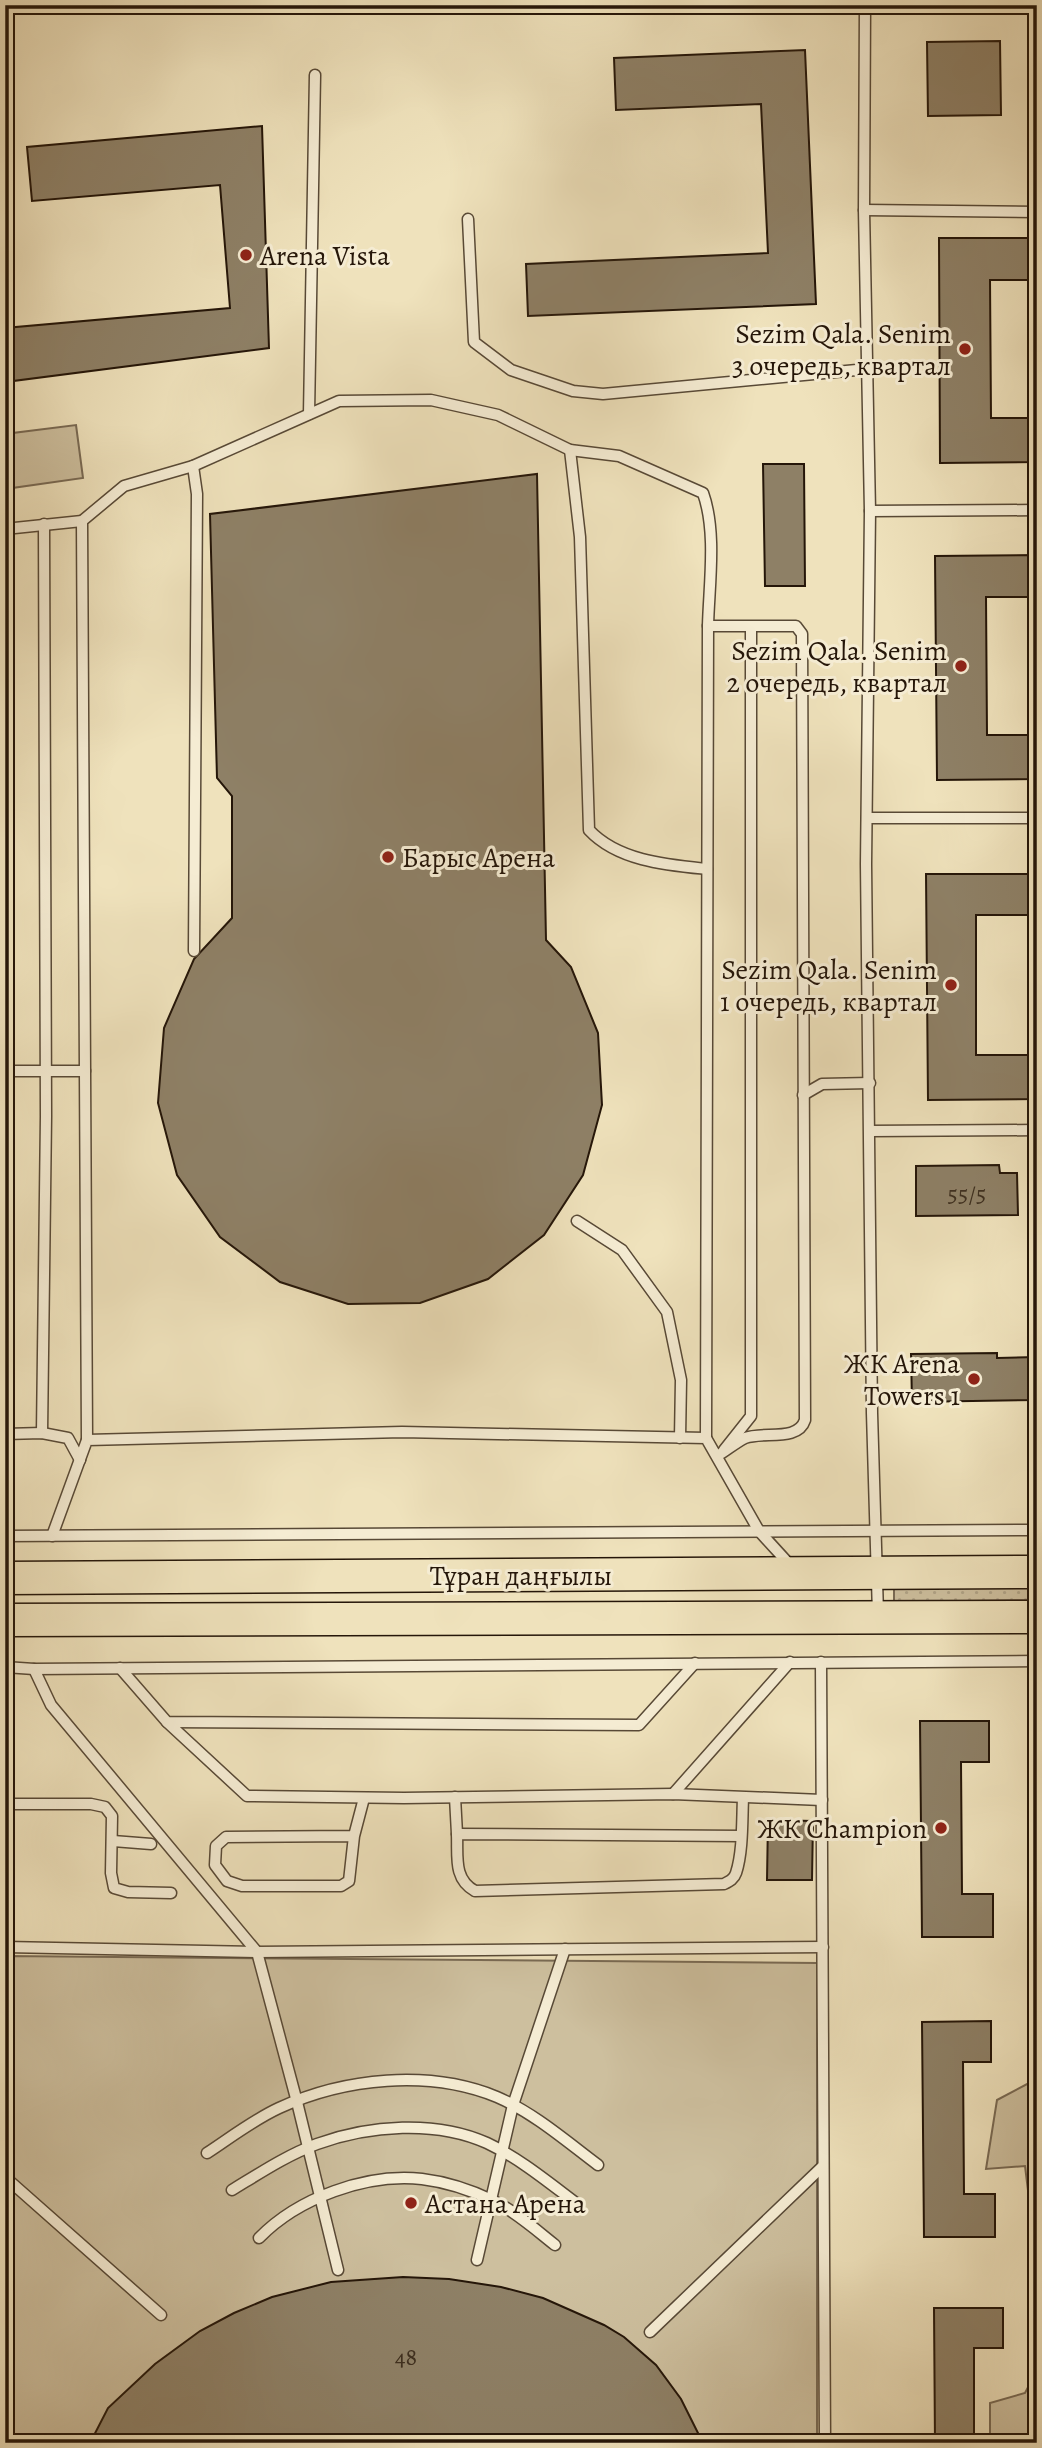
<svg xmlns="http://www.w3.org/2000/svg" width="1042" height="2448" viewBox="0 0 1042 2448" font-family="Alegreya,serif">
  <defs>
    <pattern id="grass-dots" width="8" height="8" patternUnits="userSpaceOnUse" patternTransform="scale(1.75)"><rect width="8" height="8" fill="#cdbf9e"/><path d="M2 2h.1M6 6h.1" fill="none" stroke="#b0a387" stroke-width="1.8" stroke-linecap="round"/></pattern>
  </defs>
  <rect width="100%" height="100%" fill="#efe2bc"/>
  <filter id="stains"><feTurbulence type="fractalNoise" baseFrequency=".00286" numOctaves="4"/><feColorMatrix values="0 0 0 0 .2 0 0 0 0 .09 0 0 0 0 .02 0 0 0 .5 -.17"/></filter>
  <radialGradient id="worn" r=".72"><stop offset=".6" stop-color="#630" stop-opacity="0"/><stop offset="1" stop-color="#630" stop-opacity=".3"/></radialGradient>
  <path fill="url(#grass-dots)" stroke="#796a54" stroke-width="2" d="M 894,1588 L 1037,1588 L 1037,1600 L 894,1602 Z"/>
  <g fill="#cdbf9e" stroke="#796a54" stroke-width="2">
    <path d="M 76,425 L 83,478 L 5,489 L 5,434 Z"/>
    <path d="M 5,1956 L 817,1963 L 817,2443 L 5,2443 Z"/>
    <path d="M 1037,2042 L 1037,2232 L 1033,2232 L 1025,2166 L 986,2169 L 997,2100 L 1031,2082 Z"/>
    <path d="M 1034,2312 L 1037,2313 L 1037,2442 L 990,2440 L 990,2403 L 1025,2393 L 1037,2370 Z"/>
  </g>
  <g fill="#8e8066" stroke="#251609" stroke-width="2">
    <path d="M 1000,41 L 1001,115 L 928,116 L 927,42 Z"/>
    <path d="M 805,50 L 816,304 L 528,316 L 526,264 L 768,253 L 761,104 L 616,110 L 614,58 Z"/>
    <path d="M 262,126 L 269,348 L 5,382 L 5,328 L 230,308 L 220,185 L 32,201 L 27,147 Z"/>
    <path d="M 939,238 L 1037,238 L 1037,280 L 990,280 L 991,418 L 1037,418 L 1037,462 L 940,463 Z"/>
    <path d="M 763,464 L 804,464 L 805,586 L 765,586 Z"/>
    <path d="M 537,474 L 546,940 L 571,967 L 598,1033 L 602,1105 L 583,1175 L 544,1235 L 488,1279 L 420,1303 L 348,1304 L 280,1282 L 220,1237 L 177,1175 L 158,1103 L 164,1028 L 194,959 L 232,918 L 232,796 L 217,778 L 210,514 Z"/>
    <path d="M 1037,555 L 1037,597 L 986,597 L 987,735 L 1037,735 L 1037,779 L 937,780 L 935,556 Z"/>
    <path d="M 926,874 L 1037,874 L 1037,915 L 976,915 L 976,1055 L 1037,1055 L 1037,1099 L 928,1100 Z"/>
    <path d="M 999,1165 L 1000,1173 L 1017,1173 L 1018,1215 L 916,1216 L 916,1166 Z"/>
    <path d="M 997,1353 L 997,1358 L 1037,1357 L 1037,1400 L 912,1402 L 911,1354 Z"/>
    <path d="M 920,1721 L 989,1721 L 989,1762 L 961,1762 L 962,1894 L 993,1894 L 993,1937 L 922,1937 Z"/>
    <path d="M 768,1820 L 813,1821 L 812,1880 L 767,1880 Z"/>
    <path d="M 991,2021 L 991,2062 L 963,2062 L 964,2194 L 995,2194 L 995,2237 L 924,2237 L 922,2022 Z"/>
    <path d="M 403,2277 L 449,2279 L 501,2287 L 543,2298 L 604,2325 L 624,2337 L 656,2365 L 681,2399 L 703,2443 L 90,2443 L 108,2408 L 155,2364 L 200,2331 L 234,2313 L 272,2297 L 331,2282 Z"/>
    <path d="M 934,2308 L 1003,2308 L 1003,2348 L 974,2348 L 974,2443 L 935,2443 Z"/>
  </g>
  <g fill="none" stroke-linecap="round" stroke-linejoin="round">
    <defs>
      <g id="service">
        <path d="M 865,5 L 864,210 L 870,511 L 866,864 L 872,1413 L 878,1614"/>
        <path d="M 864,210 L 1037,212"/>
        <path d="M 468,219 L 474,342 L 511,370 L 573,391 L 603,394 L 867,369"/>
        <path d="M 309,414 L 315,75"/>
        <path d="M 570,450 L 580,537 L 589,830 C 618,861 667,865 707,869"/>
        <path d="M 193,466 L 339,401 L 431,400 L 498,415 L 570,450 L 619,456 L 703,493 C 717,532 709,585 708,626 L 706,1438"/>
        <path d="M 870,511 L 1037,510"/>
        <path d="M 5,529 L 82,521"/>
        <path d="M 708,626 L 796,626 L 802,634 L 805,1420 C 798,1442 764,1431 745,1438 C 735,1443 726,1451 717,1456"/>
        <path d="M 867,818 L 1037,818"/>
        <path d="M 5,1071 L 85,1071"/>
        <path d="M 803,1095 L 822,1084 L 870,1083"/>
        <path d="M 870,1131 L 1037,1130"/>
        <path d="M 577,1221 L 622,1250 L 667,1312 L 681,1380 L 680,1438"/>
        <path d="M 42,1433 L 46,1116 L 44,524"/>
        <path d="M 5,1434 L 42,1433 L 68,1438 L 80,1460"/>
        <path d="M 87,1440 L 82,521 L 124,486 L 193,466 L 197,494 L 194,951"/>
        <path d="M 724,1450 L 751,1416 L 751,627"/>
        <path d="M 5,1536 L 1037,1530"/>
        <path d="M 52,1536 L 87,1440 L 402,1432 L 706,1438 L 759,1531 L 790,1565"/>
        <path d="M 821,1662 L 825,2443"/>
        <path d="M 5,1667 L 34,1669 L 1037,1661"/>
        <path d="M 120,1668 L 167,1722 L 639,1725 L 695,1663"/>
        <path d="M 34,1669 L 51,1705 L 257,1952 L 297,2102 L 338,2270"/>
        <path d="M 167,1722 L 247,1796 L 404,1798 L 673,1794 L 822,1800"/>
        <path d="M 673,1794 L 790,1662"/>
        <path d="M 455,1797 L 457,1834"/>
        <path d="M 5,1804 L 91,1804 L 105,1807 L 112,1816 L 111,1873 L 114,1888 L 128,1892 L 171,1893"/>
        <path d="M 354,1836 L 226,1837 L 216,1846 L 215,1865 L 227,1881 L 242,1886 L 341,1886 L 349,1881 L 354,1836 L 364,1798"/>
        <path d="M 741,1836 L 457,1834 C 458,1856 453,1879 475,1891 L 724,1884 C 730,1881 734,1879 736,1873 C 743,1852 742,1820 743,1798"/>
        <path d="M 113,1841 L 151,1844"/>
        <path d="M 5,1947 L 257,1952 L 823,1947"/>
        <path d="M 207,2153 C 230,2138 253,2120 279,2108 C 344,2078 429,2069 497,2097 C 534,2113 566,2141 598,2165"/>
        <path d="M 5,2177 L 161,2315"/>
        <path d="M 232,2190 C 260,2173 287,2155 317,2144 C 369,2125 436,2120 487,2143 C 519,2158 548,2182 576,2203"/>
        <path d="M 259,2238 C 298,2198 366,2173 422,2179 C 447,2182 471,2190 494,2201 C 516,2212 536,2230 555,2245"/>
        <path d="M 477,2260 L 513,2105 L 565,1949"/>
        <path d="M 650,2332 L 823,2166"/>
      </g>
      <g id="primary">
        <path d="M 5,1578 L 1037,1572"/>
        <path d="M 5,1620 L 1037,1617"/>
      </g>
    </defs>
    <use href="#service" stroke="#584936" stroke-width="13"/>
    <use href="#primary" stroke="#251609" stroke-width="35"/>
    <use href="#service" stroke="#f5ecd3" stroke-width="10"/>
    <use href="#primary" stroke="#efe2bc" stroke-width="32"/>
  </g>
  <g fill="#8f2418" stroke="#f5ecd3" stroke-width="2.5">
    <circle cx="246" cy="255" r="7"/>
    <circle cx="965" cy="349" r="7"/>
    <circle cx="961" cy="666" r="7"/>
    <circle cx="388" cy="857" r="7"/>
    <circle cx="951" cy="985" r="7"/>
    <circle cx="974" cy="1379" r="7"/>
    <circle cx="941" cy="1828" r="7"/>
    <circle cx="411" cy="2203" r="7"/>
  </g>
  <g text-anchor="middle" stroke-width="6" stroke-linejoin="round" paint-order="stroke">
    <g font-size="24" fill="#3f3020">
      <text x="967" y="1202">55/5</text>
      <text x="406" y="2365">48</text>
    </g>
    <g font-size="28" fill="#251609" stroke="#f5ecd3" text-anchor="end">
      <text x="260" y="265" text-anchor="start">Arena Vista</text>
      <text x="951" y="343">Sezim Qala. Senim<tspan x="951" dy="32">3 очередь, квартал</tspan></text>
      <text x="947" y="660">Sezim Qala. Senim<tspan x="947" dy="32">2 очередь, квартал</tspan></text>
      <text x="402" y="867" text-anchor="start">Барыс Арена</text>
      <text x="937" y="979">Sezim Qala. Senim<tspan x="937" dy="32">1 очередь, квартал</tspan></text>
      <text x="960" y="1373">ЖК Arena<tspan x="960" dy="32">Towers 1</tspan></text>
      <text x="927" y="1838">ЖК Champion</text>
      <text x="425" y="2213" text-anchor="start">Астана Арена</text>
    </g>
    <g font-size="28" fill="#251609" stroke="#f5ecd3">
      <text x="521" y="1585">Тұран даңғылы</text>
    </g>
  </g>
  <rect width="1042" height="2448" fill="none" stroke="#efe2bc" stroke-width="28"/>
  <rect x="7" y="7" width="1028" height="2434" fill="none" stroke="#251609" stroke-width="3.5"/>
  <rect x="14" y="14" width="1014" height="2420" fill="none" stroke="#251609" stroke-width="2"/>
  <rect width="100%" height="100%" filter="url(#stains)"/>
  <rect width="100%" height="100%" fill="url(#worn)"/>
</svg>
